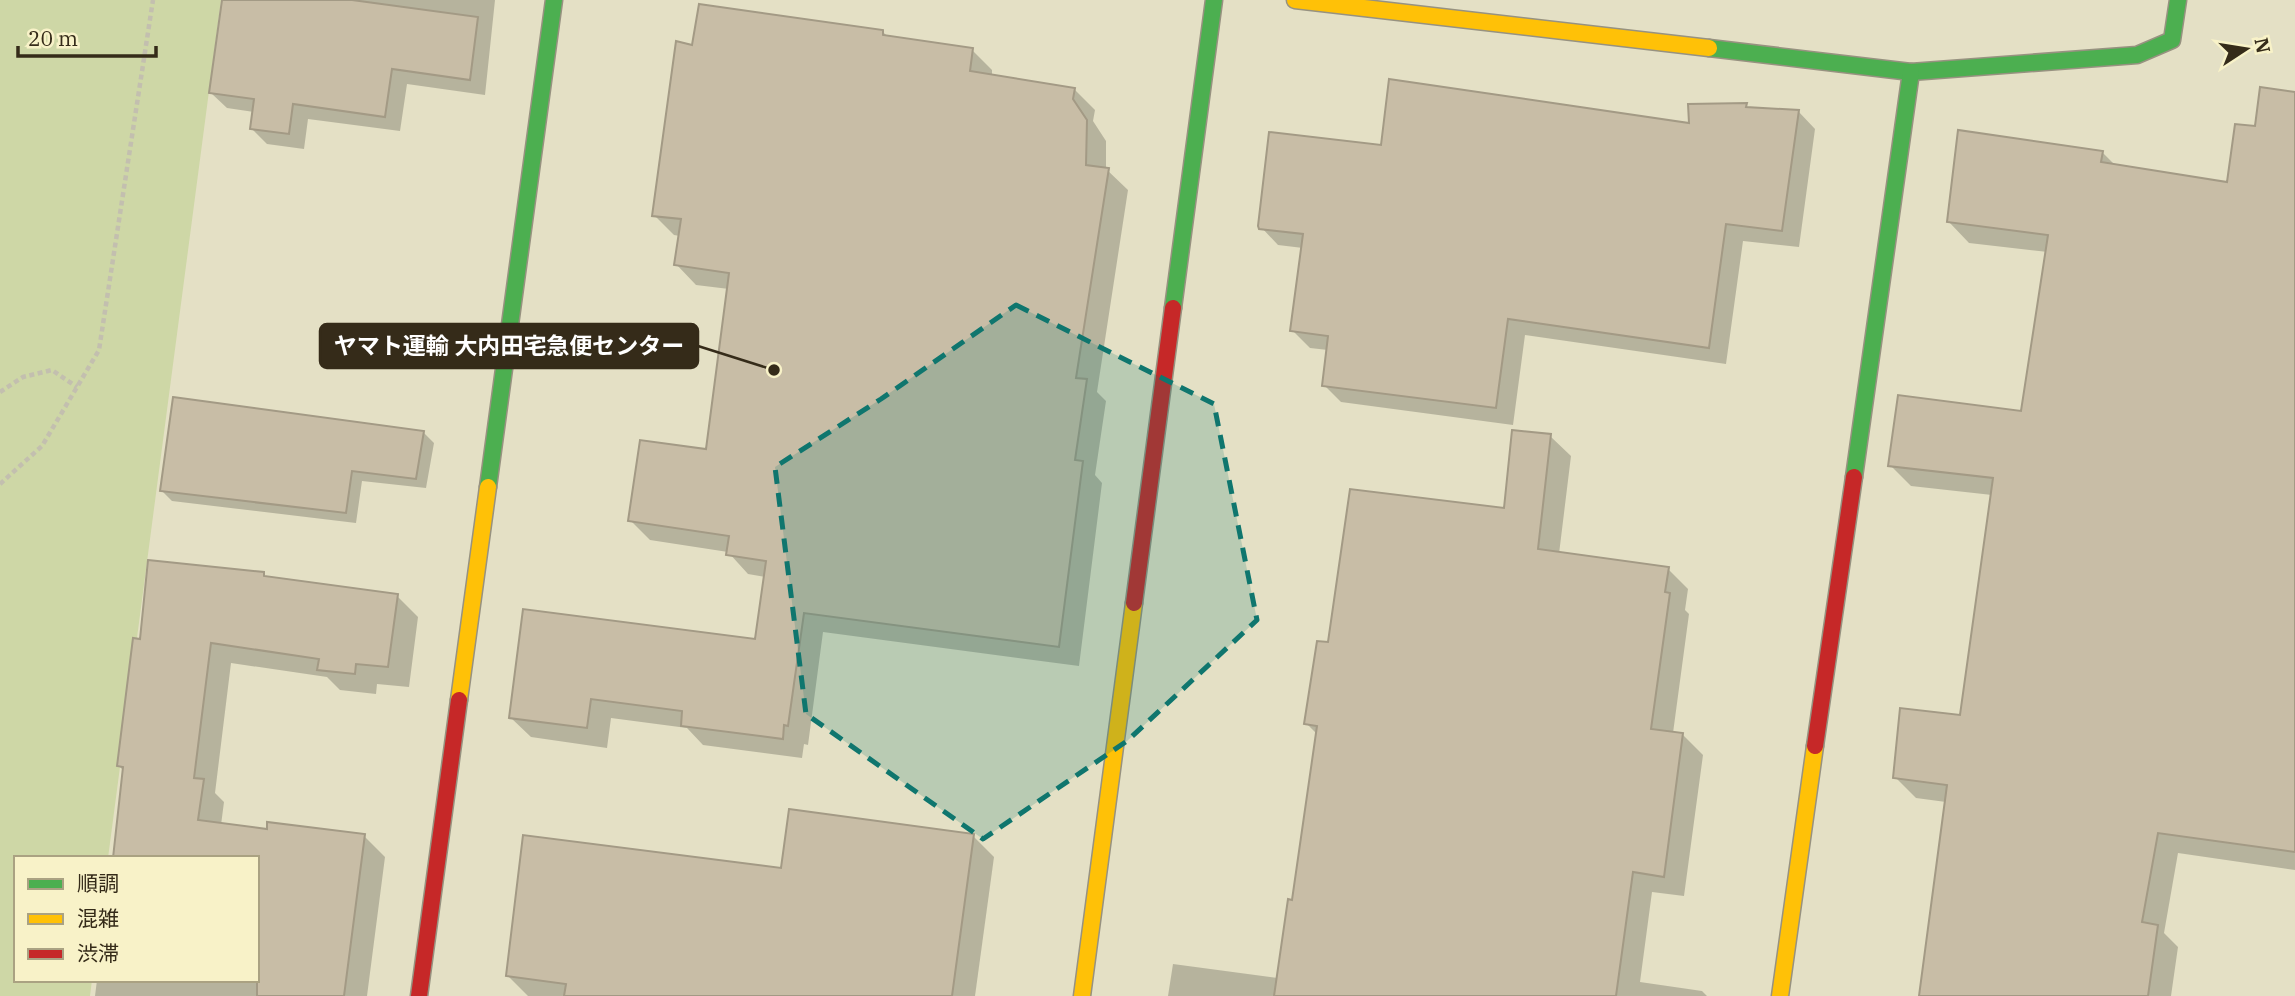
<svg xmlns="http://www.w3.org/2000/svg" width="2295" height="996" viewBox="0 0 2295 996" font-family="'IBM Plex Serif','Noto Sans JP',serif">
  <rect width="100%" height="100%" fill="#e4e0c5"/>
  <path fill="#ced7a6" d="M 0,0 L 221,0 L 108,858 L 16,858 L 16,980 L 92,980 L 90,996 L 0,996 Z"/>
  <g fill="#0003">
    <path d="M 224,0 L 495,0 L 485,95 L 407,84 L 400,131 L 308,119 L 304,149 L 267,144 L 252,129 L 254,112 L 227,108 L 211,93 Z"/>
    <path d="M 883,32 L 889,38 L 972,50 L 992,70 L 992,77 L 1075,90 L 1095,110 L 1093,121 L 1106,141 L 1106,169 L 1128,190 L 1097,392 L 1106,401 L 1095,475 L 1102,483 L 1079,666 L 823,632 L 808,745 L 804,744 L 802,758 L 703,745 L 687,728 L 611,718 L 607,748 L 531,737 L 510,717 L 757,641 L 766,577 L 748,574 L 728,552 L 650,540 L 630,520 L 707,451 L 729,289 L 696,285 L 676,264 L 680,236 L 674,235 L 654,215 L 693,47 Z"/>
    <path d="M 2295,94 L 2295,870 L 2178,853 L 2164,933 L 2178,947 L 2171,996 L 1920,996 L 1946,802 L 1916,798 L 1895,777 L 1961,717 L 1992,495 L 1911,486 L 1890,465 L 2023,413 L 2048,252 L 1969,243 L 1949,222 L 2102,152 L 2117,167 L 2229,184 L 2256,128 Z"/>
    <path d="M 1746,105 L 1749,109 L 1798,111 L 1815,129 L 1799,247 L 1743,241 L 1726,364 L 1525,335 L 1513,425 L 1341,402 L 1324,385 L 1328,350 L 1310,348 L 1292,330 L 1303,248 L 1278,245 L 1261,227 L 1382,147 L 1690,125 Z"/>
    <path d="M 423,432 L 434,443 L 426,488 L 362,481 L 356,523 L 172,501 L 162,491 Z"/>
    <path d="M 1550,436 L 1571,456 L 1559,554 L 1668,569 L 1688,589 L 1685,610 L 1689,614 L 1673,733 L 1683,735 L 1703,755 L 1684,896 L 1652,892 L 1640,982 L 1702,991 L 1707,996 L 1168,996 L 1173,964 L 1278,978 L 1294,902 L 1317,734 L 1306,723 L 1330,644 L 1505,510 Z"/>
    <path d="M 263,574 L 267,578 L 397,596 L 418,617 L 409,687 L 377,684 L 376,694 L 340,690 L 327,677 L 231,663 L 215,793 L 224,802 L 221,825 L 364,836 L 385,857 L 367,996 L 95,996 L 97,980 L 257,980 L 257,858 L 114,858 L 124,771 L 119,766 L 141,641 Z"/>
    <path d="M 973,836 L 994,857 L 975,996 L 528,996 L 508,976 L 782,870 Z"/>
  </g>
  <g fill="#c8bda6" stroke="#a39a85" stroke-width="2">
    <path d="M 222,0 L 352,0 L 478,17 L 470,80 L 392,69 L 385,117 L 293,104 L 289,134 L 250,129 L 254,99 L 209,93 Z"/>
    <path d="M 699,4 L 883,30 L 883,35 L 973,48 L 970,71 L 1075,88 L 1073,99 L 1087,120 L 1086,165 L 1109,168 L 1076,378 L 1087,379 L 1075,460 L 1083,461 L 1059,647 L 804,613 L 788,726 L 784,725 L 783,739 L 681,726 L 682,711 L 591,699 L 587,728 L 509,718 L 523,609 L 755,639 L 766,561 L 726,555 L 729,536 L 628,521 L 640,440 L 706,449 L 729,273 L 674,265 L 681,219 L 652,216 L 676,41 L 692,45 Z"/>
    <path d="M 1389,79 L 1689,123 L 1688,104 L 1747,103 L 1746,107 L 1799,110 L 1782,231 L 1726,224 L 1709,348 L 1508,319 L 1496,408 L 1322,386 L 1328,336 L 1290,331 L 1303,234 L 1259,229 L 1258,226 L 1269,132 L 1381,145 Z"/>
    <path d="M 2260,87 L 2295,92 L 2295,852 L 2158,833 L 2142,922 L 2158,925 L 2148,996 L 1919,996 L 1947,785 L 1893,778 L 1900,708 L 1960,715 L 1993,478 L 1888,466 L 1898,395 L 2021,411 L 2048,235 L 1947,222 L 1958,130 L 2103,151 L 2101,162 L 2227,182 L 2235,124 L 2255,126 Z"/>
    <path d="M 173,397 L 424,431 L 416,479 L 352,471 L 346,513 L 160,491 Z"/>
    <path d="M 1512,430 L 1551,434 L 1538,549 L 1669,567 L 1665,592 L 1670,593 L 1651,729 L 1683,733 L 1664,877 L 1633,872 L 1616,996 L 1274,996 L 1288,899 L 1292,900 L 1317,726 L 1304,724 L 1317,641 L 1328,642 L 1350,489 L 1504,508 Z"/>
    <path d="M 148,560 L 264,572 L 264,576 L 398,594 L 388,667 L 356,664 L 355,674 L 317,670 L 319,659 L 211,643 L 194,778 L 204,779 L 198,820 L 267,829 L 267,822 L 365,834 L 344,996 L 257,996 L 257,858 L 113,858 L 123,767 L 117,766 L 133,638 L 140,639 Z"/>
    <path d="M 789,809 L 974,834 L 952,996 L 564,996 L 566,984 L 506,976 L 523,835 L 781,868 Z"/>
  </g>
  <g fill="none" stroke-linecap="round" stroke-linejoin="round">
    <defs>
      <g id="fast">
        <path d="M 1709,48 L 1911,72 L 2137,55 L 2172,40 L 2178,0"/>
        <path d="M 1173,308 L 1214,0"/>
        <path d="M 1854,477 L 1911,72"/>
        <path d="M 488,487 L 554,0"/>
      </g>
      <g id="slow">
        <path d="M 1295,0 L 1709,48"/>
        <path d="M 459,700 L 488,487"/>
        <path d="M 1082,996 L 1134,603"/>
        <path d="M 1780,996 L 1815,746"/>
      </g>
      <g id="jam">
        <path d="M 1134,603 L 1173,308"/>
        <path d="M 1815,746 L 1854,477"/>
        <path d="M 419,996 L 459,700"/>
      </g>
    </defs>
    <use href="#fast" stroke="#979280" stroke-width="19"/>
    <use href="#slow" stroke="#979280" stroke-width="19"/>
    <use href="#jam" stroke="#979280" stroke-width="19"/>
    <g stroke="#c3bfaf" stroke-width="4.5" stroke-dasharray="5 3.5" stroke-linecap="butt">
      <path d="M 0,392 L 23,377 L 52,370 L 77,387"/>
      <path d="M 0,484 L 42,446 L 99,350 L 153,0"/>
    </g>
    <use href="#fast" stroke="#4caf50" stroke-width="16"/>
    <use href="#slow" stroke="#ffc107" stroke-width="16"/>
    <use href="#jam" stroke="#c62828" stroke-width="16"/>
  </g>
  <path fill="#0f766e" fill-opacity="0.2" stroke="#0f766e" stroke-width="5" stroke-dasharray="14 9" stroke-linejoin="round" d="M 1016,305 L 1214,404 L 1257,620 L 1127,741 L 983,839 L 806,714 L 775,467 L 881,399 Z"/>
  <path fill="none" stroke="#352b19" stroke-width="2.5" d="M774 370L698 346"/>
  <circle fill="#352b19" stroke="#f8f2c8" stroke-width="2.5" cx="774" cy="370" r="7"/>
  <rect fill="#352b19" stroke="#352b19" stroke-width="2.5" x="320" y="324" width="378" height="44" rx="7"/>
  <g font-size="23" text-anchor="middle" font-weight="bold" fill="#fff">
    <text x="509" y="354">ヤマト運輸 大内田宅急便センター</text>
  </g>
  <rect x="14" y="856" width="245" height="126" fill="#f8f2c8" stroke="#aaa282" stroke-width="2"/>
  <rect x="28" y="879" width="35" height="10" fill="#4caf50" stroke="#aaa282" stroke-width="2"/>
  <text x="77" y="891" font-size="21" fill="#352b19">順調</text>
  <rect x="28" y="914" width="35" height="10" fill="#ffc107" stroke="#aaa282" stroke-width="2"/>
  <text x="77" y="926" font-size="21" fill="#352b19">混雑</text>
  <rect x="28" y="949" width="35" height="10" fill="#c62828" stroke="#aaa282" stroke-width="2"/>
  <text x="77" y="961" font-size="21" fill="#352b19">渋滞</text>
  <g transform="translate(2246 49) rotate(78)" stroke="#f8f2c8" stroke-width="5" paint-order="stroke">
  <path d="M0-5L12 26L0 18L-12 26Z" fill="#352b19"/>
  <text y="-10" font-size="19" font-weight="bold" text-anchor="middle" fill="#352b19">N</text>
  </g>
  <path d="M18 46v10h138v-10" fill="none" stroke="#352b19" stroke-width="3.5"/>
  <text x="28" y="46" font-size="21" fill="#352b19" stroke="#f8f2c8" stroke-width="5" paint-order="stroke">20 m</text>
</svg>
